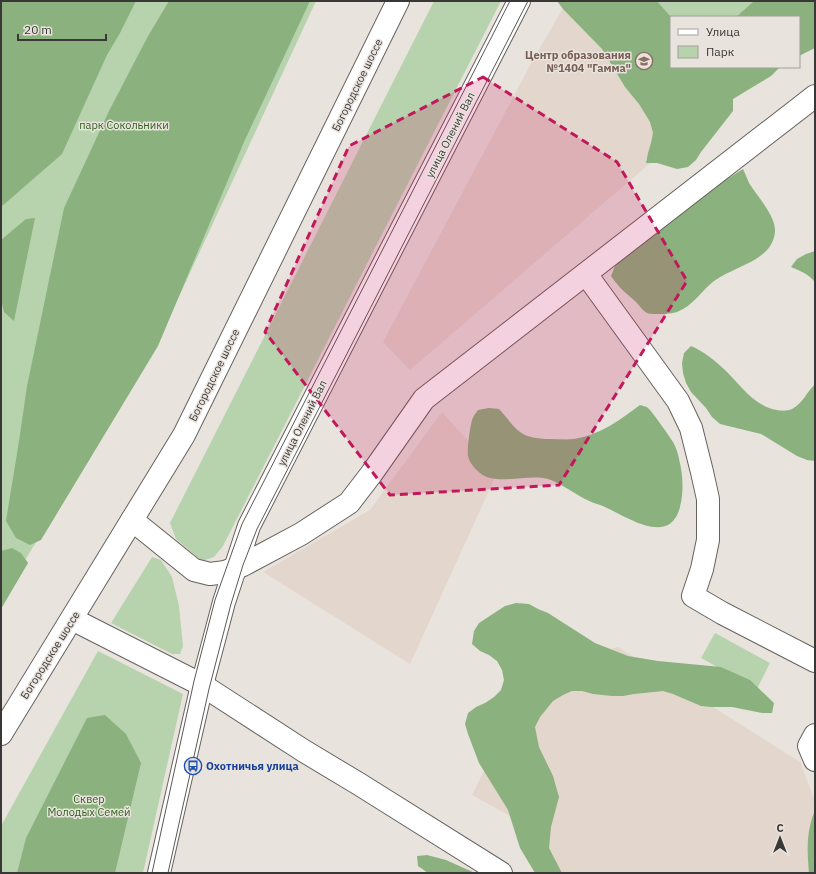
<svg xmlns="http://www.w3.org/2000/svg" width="816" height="874" viewBox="0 0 816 874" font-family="'IBM Plex Sans',sans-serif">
  <rect width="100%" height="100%" fill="#e9e3de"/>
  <g fill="#e3d6cc">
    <path d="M 567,1 L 815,1 L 799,17 L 671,17 L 671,67 L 781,67 L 691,128 L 410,370 L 383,342 L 533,60 Z"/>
    <path d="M 442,412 L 497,473 L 410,664 L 263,572 L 370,510 Z"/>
    <path d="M 618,647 L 800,762 L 815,801 L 815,873 L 549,873 L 535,830 L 472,795 L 534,671 Z"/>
  </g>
  <g fill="#b7d3ae">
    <path d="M 1,1 L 316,1 L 157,344 L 30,552 L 1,601 Z"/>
    <path d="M 434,1 L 501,1 L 223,546 L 214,557 L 202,561 L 176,539 L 170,523 Z"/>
    <path d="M 657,1 L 754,1 L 736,17 L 671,17 Z"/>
    <path d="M 152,557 L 161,560 L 172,577 L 179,606 L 183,646 L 180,654 L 172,654 L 111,623 Z"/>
    <path d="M 715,633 L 770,663 L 757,689 L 701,658 Z"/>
    <path d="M 98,651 L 183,694 L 143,873 L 1,873 L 1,826 Z"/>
  </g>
  <g fill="#8bb27e">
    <path d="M 1,1 L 136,1 L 120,33 L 107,55 L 62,154 L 1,207 Z"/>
    <path d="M 169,1 L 310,1 L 244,142 L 158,346 L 41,540 L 30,545 L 16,538 L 6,521 L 19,441 L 27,386 L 64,208 L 109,111 L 148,36 Z"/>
    <path d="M 557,1 L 657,1 L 671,17 L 671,67 L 780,67 L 771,76 L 733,99 L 733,111 L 701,152 L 696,160 L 688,167 L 677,169 L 657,163 L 646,163 L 648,153 L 651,143 L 653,133 L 650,122 L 639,104 L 625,87 L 602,49 L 563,9 Z"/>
    <path d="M 754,1 L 815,1 L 815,48 L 799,56 L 799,17 L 736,17 Z"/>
    <path d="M 743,169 C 745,173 747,178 749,183 C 757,196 775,215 775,230 C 775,237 772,245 767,250 C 754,264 731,269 714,281 C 702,290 693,306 677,312 C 672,314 652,315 647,313 C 643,311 639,305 636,302 C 626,293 619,288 611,276 L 615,266 L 629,251 L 686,201 L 724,181 Z"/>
    <path d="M 35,218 L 14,321 L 4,312 L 1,299 L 1,240 L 26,219 Z"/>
    <path d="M 815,251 L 815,282 C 808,274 801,271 791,267 L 797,259 L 806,254 Z"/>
    <path d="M 691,346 C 703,351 714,360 724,369 C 740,384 753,406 777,410 C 781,411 788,411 792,409 C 802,404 807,392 815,384 L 815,461 L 807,460 L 797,456 L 761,434 L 720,424 L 712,417 L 706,408 L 691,392 L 686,383 L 683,373 L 682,363 L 684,353 Z"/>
    <path d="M 640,405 C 642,406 646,406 648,408 C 651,410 670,437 673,442 C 676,447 678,453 679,459 C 683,475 684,491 680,507 C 670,547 627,517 605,507 C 599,504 592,503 585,499 C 574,493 563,485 551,480 C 530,472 497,487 480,473 C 475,469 469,462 468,456 C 467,449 470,427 472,420 C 473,416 476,413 478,410 L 489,408 L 499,409 C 506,416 513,427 520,432 C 528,438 540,439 550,439 C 558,439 566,440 574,439 C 600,435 620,420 640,405 Z"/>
    <path d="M 12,548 L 21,553 L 28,563 L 1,609 L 1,551 Z"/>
    <path d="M 516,603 L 529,604 L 538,609 L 548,613 L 595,643 L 628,656 L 658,661 L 721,667 L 750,680 L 774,703 L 772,713 L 762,713 L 732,707 L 711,707 L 701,706 L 673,694 L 663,691 L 634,694 L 623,696 L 612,696 L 593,694 L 582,691 L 572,691 L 563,695 L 553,701 L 540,717 L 535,727 L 539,747 L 553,776 L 559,797 L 551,827 L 549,848 L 562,873 L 535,873 L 520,848 L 508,810 L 479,763 L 468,734 L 465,724 L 468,713 L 476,707 L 485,703 L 494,697 L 501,690 L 504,680 L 502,670 L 497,661 L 489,655 L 480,651 L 472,644 L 474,631 L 479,623 L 505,606 Z"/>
    <path d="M 105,715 L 126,734 L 141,763 L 115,873 L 17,873 L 26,838 L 87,718 Z"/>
    <path d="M 815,810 L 815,873 L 809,873 C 807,849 806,833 815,810 Z"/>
    <path d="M 427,855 L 446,860 L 475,873 L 428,873 L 418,866 L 417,856 Z"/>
  </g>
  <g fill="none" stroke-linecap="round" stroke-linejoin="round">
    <defs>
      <g id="minor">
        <path d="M 586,274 L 678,401 L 691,428 L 702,472 L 708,499 L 708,540 L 702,569 L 693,596 L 722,613 L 815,661"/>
        <path d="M 132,520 L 194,570 L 210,574 L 225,572 L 243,565 L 301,534 L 349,503 L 372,473 L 424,399 L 815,96"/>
        <path d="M 72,619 L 202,685 L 304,751 L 359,784 L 501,873"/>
        <path d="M 815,735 L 809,746 L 815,760"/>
        <path d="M 159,873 L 202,685 L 224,602 L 249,526 L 519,1"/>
      </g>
      <path id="major" d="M 1,734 L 184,435 L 398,1"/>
    </defs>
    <use href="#minor" stroke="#68625e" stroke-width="24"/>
    <use href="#major" stroke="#68625e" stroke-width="24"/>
    <use href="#minor" stroke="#fff" stroke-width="22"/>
    <use href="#major" stroke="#fff" stroke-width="22"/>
    <g stroke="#5a5855" stroke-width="1">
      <path d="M 152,873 L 194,681 L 215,600 L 242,524 L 510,1"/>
      <path d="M 168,873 L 209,689 L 231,604 L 243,565 L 257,529 L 528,1"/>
    </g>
  </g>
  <path fill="#c2185b" fill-opacity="0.2" stroke="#c2185b" stroke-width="3" stroke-dasharray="8 5" stroke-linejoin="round" d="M 483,77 L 617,162 L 687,281 L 559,485 L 390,495 L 265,332 L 349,146 Z"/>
  <defs>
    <symbol id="school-ring" viewBox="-11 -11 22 22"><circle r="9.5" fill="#e9e3de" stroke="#8d6e63" stroke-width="1.5"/><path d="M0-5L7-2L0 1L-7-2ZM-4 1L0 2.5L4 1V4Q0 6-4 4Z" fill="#8d6e63"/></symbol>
    <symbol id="bus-ring" viewBox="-11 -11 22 22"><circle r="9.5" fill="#e9e3de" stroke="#1a4fb4" stroke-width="1.5"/><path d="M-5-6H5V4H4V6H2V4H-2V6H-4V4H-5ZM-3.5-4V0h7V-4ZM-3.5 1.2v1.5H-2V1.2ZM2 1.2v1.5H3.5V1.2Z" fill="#1a4fb4"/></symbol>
  </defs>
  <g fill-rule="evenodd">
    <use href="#school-ring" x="634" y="51" width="20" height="20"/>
    <use href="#bus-ring" x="183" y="756" width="20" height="20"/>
  </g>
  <g text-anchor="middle" stroke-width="3" stroke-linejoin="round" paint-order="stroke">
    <g font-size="11" font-weight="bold" fill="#785e54" stroke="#e9e3de" text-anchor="end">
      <text x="631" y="59">Центр образования<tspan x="631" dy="13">№1404 "Гамма"</tspan></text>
    </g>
    <g font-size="11" fill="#3a3836" stroke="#e9e3de">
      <text transform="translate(357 85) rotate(-64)" y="4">Богородское шоссе</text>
      <text transform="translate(450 135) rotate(-63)" y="4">улица Олений Вал</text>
      <text transform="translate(214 375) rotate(-64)" y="4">Богородское шоссе</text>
      <text transform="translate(302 423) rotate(-63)" y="4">улица Олений Вал</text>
      <text transform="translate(50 655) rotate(-58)" y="4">Богородское шоссе</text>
    </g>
    <g font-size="11" fill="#2e5f1a" stroke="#e9e3de">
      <text x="124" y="129">парк Сокольники</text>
      <text x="89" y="803">Сквер<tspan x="89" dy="13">Молодых Семей</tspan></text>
    </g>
    <g font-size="11" font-weight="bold" fill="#164399" stroke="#e9e3de" text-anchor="start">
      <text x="206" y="770">Охотничья улица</text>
    </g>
  </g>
  <rect width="816" height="874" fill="none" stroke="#3a3836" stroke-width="4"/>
  <rect x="670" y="16" width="130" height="52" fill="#e9e3de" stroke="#a39f9b"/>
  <rect x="678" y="29" width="20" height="6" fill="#ffffff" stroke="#a39f9b"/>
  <text x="706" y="36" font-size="12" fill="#3a3836">Улица</text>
  <rect x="678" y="46" width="20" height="12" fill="#b7d3ae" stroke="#a39f9b"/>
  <text x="706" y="56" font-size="12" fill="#3a3836">Парк</text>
  <g transform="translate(780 838)" stroke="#e9e3de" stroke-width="3" paint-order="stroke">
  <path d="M0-3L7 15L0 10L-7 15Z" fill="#3a3836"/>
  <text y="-6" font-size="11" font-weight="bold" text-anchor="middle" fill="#3a3836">С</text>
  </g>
  <path d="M18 34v6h88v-6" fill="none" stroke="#3a3836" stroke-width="2"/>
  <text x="24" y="34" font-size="12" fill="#3a3836" stroke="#e9e3de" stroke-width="3" paint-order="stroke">20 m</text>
</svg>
